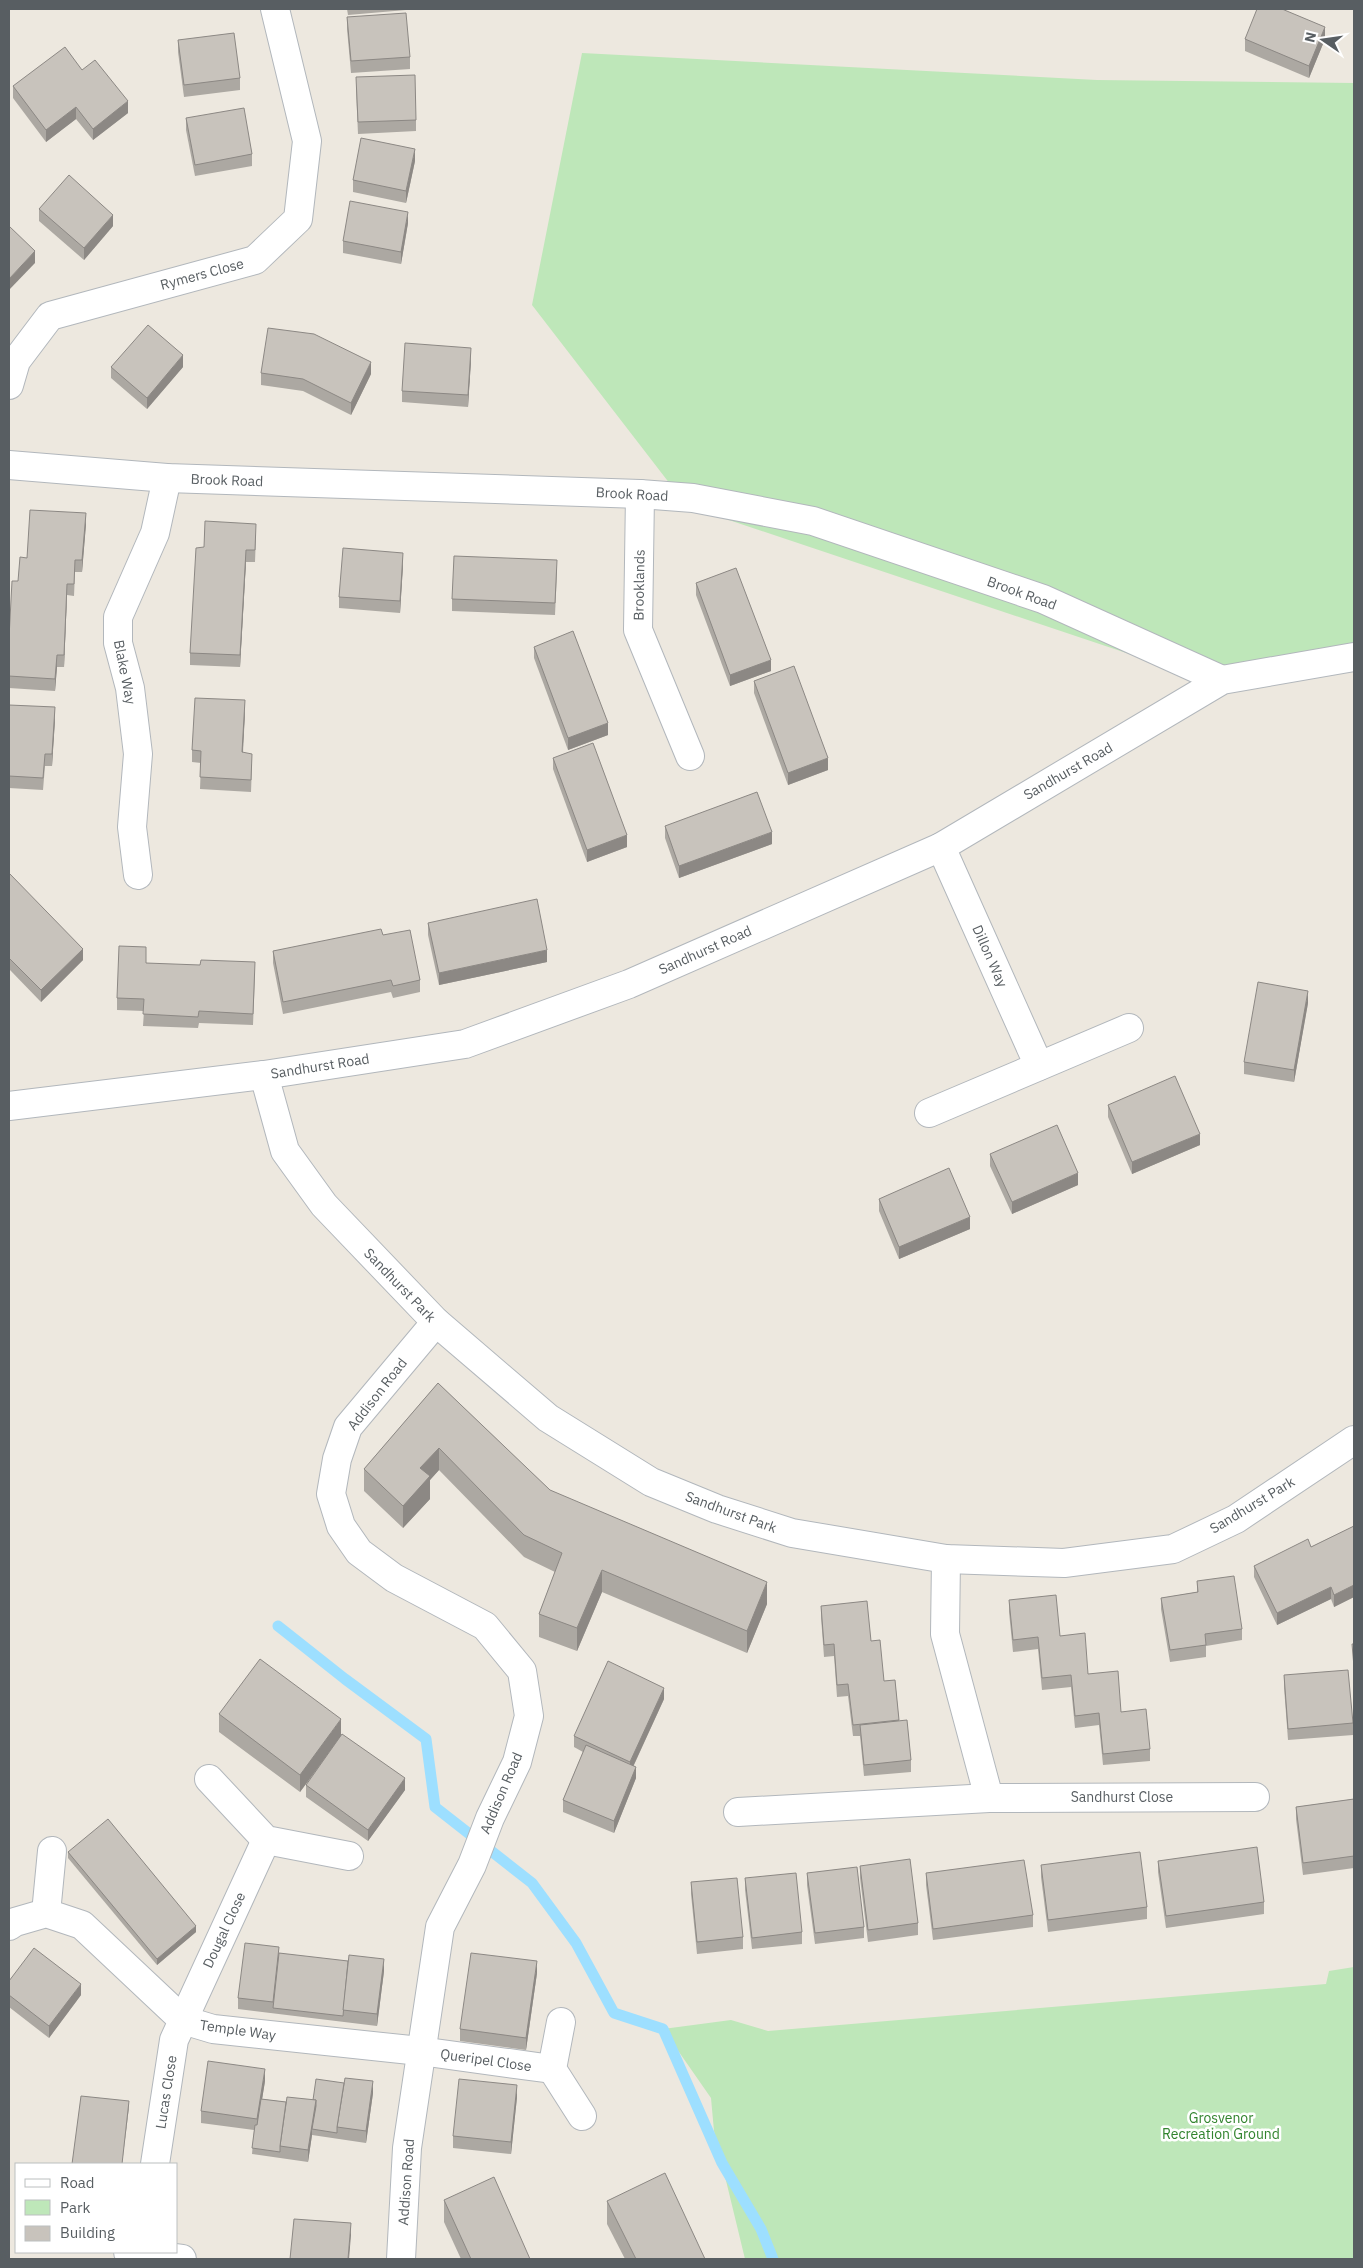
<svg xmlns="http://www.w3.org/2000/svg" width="1363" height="2268" viewBox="0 0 1363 2268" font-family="'IBM Plex Sans',sans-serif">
  <rect width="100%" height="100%" fill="#ede8df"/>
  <g fill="#bee7b9">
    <path d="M 582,53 L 1097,80 L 1354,83 L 1354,643 L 1195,676 L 687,506 L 532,305 Z"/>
    <path d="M 1354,1967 L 1354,2259 L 745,2259 L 714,2131 L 711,2098 L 663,2029 L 731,2020 L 768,2031 L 1326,1984 L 1329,1971 Z"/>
  </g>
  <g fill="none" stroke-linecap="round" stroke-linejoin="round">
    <path stroke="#9ddfff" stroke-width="11" d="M 278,1626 L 345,1679 L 426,1739 L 435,1807 L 532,1883 L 576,1943 L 614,2013 L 663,2029 L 722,2163 L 761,2229 L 773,2259"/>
    <defs>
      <g id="minor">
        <path d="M 9,385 L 16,361 L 50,316 L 255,260 L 298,219 L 307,141 L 275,9"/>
        <path d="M 9,465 L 167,478 L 640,494 L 693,498 L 813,521 L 1043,599 L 1222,680"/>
        <path d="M 640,494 L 638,630 L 690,756"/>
        <path d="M 941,847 L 1039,1066"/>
        <path d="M 138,875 L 132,827 L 138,754 L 130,688 L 118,643 L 118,617 L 155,533 L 167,478"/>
        <path d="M 264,1075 L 285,1151 L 324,1205 L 436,1322 L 548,1418 L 651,1482 L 717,1509 L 792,1533 L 946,1559 L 1064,1563 L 1173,1549 L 1236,1519 L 1354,1440"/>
        <path d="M 9,1106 L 264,1075 L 465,1044 L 629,984 L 941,847 L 1222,680 L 1354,657"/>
        <path d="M 929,1113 L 1129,1028"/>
        <path d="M 946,1559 L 945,1634 L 989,1798"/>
        <path d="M 209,1779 L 266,1840 L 349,1856"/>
        <path d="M 738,1812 L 989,1798 L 1255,1797"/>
        <path d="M 46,1913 L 52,1851"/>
        <path d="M 9,1926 L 15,1922 L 46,1913 L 82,1925 L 183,2020 L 213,2029 L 420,2051 L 552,2069"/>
        <path d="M 561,2022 L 552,2069 L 582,2116"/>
        <path d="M 155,2164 L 174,2040 L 266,1840"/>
        <path d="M 128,2252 L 182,2259"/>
        <path d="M 401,2259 L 407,2148 L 440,1927 L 472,1865 L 490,1818 L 517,1762 L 529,1716 L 522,1671 L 485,1626 L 394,1578 L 359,1552 L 341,1526 L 331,1494 L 337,1459 L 348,1427 L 436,1322"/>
      </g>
    </defs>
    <use href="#minor" stroke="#b2b7bc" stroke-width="30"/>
    <use href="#minor" stroke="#fff" stroke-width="28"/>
  </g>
  <g fill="#aca8a2">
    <path d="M 347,9 L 406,9 L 406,10 L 348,15 Z"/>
    <path d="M 347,17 L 410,57 L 410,69 L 351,73 L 347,29 Z"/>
    <path d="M 1245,39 L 1325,39 L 1309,78 L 1245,51 Z"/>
    <path d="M 178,40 L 240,78 L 240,90 L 184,97 L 178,52 Z"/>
    <path d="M 82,70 L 128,113 L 93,140 L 76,119 L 46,142 L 13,98 L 13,86 Z"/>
    <path d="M 356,89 L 416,120 L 416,131 L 358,134 Z"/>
    <path d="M 186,118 L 252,154 L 252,166 L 195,176 L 186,130 Z"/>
    <path d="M 415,161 L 406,203 L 353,192 L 353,180 Z"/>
    <path d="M 39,209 L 113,226 L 84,260 L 39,221 Z"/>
    <path d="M 408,223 L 401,264 L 343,253 L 343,241 Z"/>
    <path d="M 471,360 L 468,407 L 402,402 L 402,391 Z"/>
    <path d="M 111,367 L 183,367 L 147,409 L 111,378 Z"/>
    <path d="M 261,373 L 371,374 L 351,415 L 303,391 L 261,385 Z"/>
    <path d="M 86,524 L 82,572 L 75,572 L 74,596 L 67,595 L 64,667 L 57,667 L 55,691 L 9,688 L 9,638 L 18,581 Z"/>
    <path d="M 256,535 L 255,562 L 246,562 L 240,667 L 190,665 L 190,653 L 204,547 Z"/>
    <path d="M 403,565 L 400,613 L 339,608 L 339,597 Z"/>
    <path d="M 557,572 L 555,615 L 452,611 L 452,599 Z"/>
    <path d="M 696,583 L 771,671 L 730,686 L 696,595 Z"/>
    <path d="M 534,647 L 608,735 L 568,750 L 534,658 Z"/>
    <path d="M 754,681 L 828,770 L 788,785 L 754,693 Z"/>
    <path d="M 9,705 L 55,719 L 52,766 L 45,766 L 43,790 L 9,788 Z"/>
    <path d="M 245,712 L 243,753 L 252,765 L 251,792 L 200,789 L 201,763 L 192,762 L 192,750 Z"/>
    <path d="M 553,758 L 627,847 L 587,862 L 553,769 Z"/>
    <path d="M 665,826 L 772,844 L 679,878 L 665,838 Z"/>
    <path d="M 9,873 L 83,960 L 41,1002 L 9,969 Z"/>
    <path d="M 428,923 L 547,962 L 439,985 L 428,935 Z"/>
    <path d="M 383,935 L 420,980 L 420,992 L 393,998 L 391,992 L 283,1014 L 273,963 L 273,951 Z"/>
    <path d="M 146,963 L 255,974 L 253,1025 L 199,1023 L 198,1028 L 143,1026 L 144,1011 L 117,1010 L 117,998 Z"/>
    <path d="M 1308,1003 L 1294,1082 L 1244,1074 L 1244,1062 Z"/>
    <path d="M 1108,1105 L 1200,1145 L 1132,1174 L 1108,1117 Z"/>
    <path d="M 990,1154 L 1078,1185 L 1012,1214 L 990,1166 Z"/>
    <path d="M 879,1199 L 970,1229 L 899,1259 L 879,1211 Z"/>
    <path d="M 438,1383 L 550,1490 L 767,1604 L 747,1653 L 602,1592 L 577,1651 L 539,1637 L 539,1614 L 555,1572 L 524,1557 L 439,1470 L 430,1480 L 430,1499 L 403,1528 L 364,1491 L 364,1469 Z"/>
    <path d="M 1354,1526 L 1354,1597 L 1334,1607 L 1331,1599 L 1277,1625 L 1254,1577 L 1254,1566 L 1311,1547 Z"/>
    <path d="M 1197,1581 L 1242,1629 L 1242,1640 L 1206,1646 L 1206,1657 L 1170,1662 L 1161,1609 L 1161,1598 L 1197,1592 Z"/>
    <path d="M 1009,1600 L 1060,1636 L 1088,1674 L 1121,1712 L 1150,1749 L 1150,1761 L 1103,1765 L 1099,1725 L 1075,1728 L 1071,1687 L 1042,1690 L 1038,1649 L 1013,1652 L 1009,1612 Z"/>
    <path d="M 821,1606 L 871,1641 L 884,1681 L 895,1680 L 899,1721 L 911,1760 L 911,1772 L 864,1776 L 860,1736 L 853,1736 L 848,1696 L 837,1697 L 834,1656 L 824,1657 L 821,1617 Z"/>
    <path d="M 1284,1675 L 1353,1723 L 1353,1735 L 1288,1740 L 1284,1687 Z"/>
    <path d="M 664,1699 L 634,1765 L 636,1778 L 614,1833 L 563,1812 L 563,1800 L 583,1752 L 574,1747 L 574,1736 Z"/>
    <path d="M 219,1714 L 341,1735 L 405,1790 L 368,1841 L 306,1797 L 306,1785 L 321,1764 L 300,1792 L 219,1732 Z"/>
    <path d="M 1354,1799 L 1354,1868 L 1303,1875 L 1296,1819 L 1296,1807 Z"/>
    <path d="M 68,1852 L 196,1932 L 157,1965 L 68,1858 Z"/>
    <path d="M 1158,1861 L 1264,1902 L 1264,1914 L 1166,1928 L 1158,1872 Z"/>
    <path d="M 1041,1865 L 1147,1907 L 1147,1919 L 1048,1932 L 1041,1877 Z"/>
    <path d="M 860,1866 L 918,1923 L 918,1935 L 868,1942 L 860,1878 Z"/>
    <path d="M 807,1873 L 864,1927 L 864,1938 L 815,1944 L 807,1885 Z"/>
    <path d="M 926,1873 L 1033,1915 L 1033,1927 L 933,1940 L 926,1885 Z"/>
    <path d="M 745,1878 L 802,1932 L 802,1944 L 752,1949 L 745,1890 Z"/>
    <path d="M 691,1882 L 743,1937 L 743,1949 L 697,1954 L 691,1894 Z"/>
    <path d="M 279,1953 L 384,1971 L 377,2026 L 238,2009 L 238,1998 Z"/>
    <path d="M 537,1973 L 526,2050 L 460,2041 L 460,2029 Z"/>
    <path d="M 9,1981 L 81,1995 L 49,2038 L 9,2007 Z"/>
    <path d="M 265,2081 L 262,2099 L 286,2102 L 313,2100 L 373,2093 L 366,2143 L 312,2135 L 308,2162 L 252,2154 L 254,2130 L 201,2123 L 201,2111 Z"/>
    <path d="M 517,2097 L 511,2154 L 453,2148 L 453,2136 Z"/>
    <path d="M 444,2200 L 530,2259 L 461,2259 L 444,2222 Z"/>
    <path d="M 607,2201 L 705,2259 L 625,2259 L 607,2224 Z"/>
  </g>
  <g fill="#8c8884">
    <path d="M 1325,27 L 1325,39 L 1309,78 L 1309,66 Z"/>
    <path d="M 128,101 L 128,113 L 93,140 L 93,129 Z"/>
    <path d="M 76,107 L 76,119 L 46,142 L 46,130 Z"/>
    <path d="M 415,149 L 415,161 L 406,203 L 406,191 Z"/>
    <path d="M 408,212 L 408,223 L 401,264 L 401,252 Z"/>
    <path d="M 113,215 L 113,226 L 84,260 L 84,248 Z"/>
    <path d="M 35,251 L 35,263 L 9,290 L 9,279 Z"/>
    <path d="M 471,348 L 471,360 L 468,407 L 468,395 Z"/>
    <path d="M 183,355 L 183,367 L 147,409 L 147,398 Z"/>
    <path d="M 371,362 L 371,374 L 351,415 L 351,403 Z"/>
    <path d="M 86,513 L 86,524 L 82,572 L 82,560 Z"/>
    <path d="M 246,550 L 246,562 L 240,667 L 240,655 Z"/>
    <path d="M 403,553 L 403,565 L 400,613 L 400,601 Z"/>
    <path d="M 67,584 L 67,595 L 64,667 L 64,655 Z"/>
    <path d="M 57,655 L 57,667 L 55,691 L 55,679 Z"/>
    <path d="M 771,660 L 771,671 L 730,686 L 730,675 Z"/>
    <path d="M 245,700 L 245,712 L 242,764 L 242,752 Z"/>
    <path d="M 55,707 L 55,719 L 52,766 L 52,754 Z"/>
    <path d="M 608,723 L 608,735 L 568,750 L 568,738 Z"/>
    <path d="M 828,758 L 828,770 L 788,785 L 788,773 Z"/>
    <path d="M 772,832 L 772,844 L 679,878 L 679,866 Z"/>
    <path d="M 627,835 L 627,847 L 587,862 L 587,850 Z"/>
    <path d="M 83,949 L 83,960 L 41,1002 L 41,990 Z"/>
    <path d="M 547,950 L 547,962 L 439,985 L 439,973 Z"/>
    <path d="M 1308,991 L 1308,1003 L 1294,1082 L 1294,1070 Z"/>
    <path d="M 1200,1134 L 1200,1145 L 1132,1174 L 1132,1162 Z"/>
    <path d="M 1078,1173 L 1078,1185 L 1012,1214 L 1012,1202 Z"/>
    <path d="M 970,1217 L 970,1229 L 899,1259 L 899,1247 Z"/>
    <path d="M 439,1448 L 439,1470 L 430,1480 L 430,1499 L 403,1528 L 403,1506 L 420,1468 Z"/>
    <path d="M 602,1570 L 602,1592 L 577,1651 L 577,1628 Z"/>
    <path d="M 767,1582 L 767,1604 L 747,1653 L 747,1631 Z"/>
    <path d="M 1354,1585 L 1354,1597 L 1334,1607 L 1334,1595 Z"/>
    <path d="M 1331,1587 L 1331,1599 L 1277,1625 L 1277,1613 Z"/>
    <path d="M 664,1688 L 664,1699 L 630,1773 L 630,1762 Z"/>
    <path d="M 341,1719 L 341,1736 L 300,1792 L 300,1775 Z"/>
    <path d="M 636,1767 L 636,1778 L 614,1833 L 614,1821 Z"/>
    <path d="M 405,1778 L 405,1790 L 368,1841 L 368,1830 Z"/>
    <path d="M 196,1926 L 196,1932 L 157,1965 L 157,1959 Z"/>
    <path d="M 384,1959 L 384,1971 L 377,2026 L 377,2014 Z"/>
    <path d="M 537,1961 L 537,1973 L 526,2050 L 526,2038 Z"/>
    <path d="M 81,1984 L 81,1995 L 49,2038 L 49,2026 Z"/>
    <path d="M 265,2069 L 265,2081 L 257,2131 L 257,2119 Z"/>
    <path d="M 373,2081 L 373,2093 L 366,2143 L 366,2131 Z"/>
    <path d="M 517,2085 L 517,2097 L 511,2154 L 511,2142 Z"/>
    <path d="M 316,2100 L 316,2112 L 312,2129 L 312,2135 L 308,2162 L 308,2150 Z"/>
    <path d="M 129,2101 L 129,2107 L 122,2164 Z"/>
    <path d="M 351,2223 L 351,2235 L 349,2259 L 348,2259 Z"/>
  </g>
  <g fill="#c8c3bc" stroke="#8c8884">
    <path d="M 1257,9 L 1282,9 L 1325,27 L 1309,66 L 1245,39 Z"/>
    <path d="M 406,13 L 410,57 L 351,61 L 347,17 Z"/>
    <path d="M 234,33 L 240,78 L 184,85 L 178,40 Z"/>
    <path d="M 65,47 L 82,70 L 95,60 L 128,101 L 93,129 L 76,107 L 46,130 L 13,86 Z"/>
    <path d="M 415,75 L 416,120 L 358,122 L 356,77 Z"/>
    <path d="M 244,108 L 252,154 L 195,165 L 186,118 Z"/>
    <path d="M 361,138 L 415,149 L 406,191 L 353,180 Z"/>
    <path d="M 69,175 L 113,215 L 84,248 L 39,209 Z"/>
    <path d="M 350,201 L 408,212 L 401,252 L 343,241 Z"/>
    <path d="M 9,226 L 35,251 L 9,279 Z"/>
    <path d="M 148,325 L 183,355 L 147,398 L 111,367 Z"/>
    <path d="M 268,328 L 314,334 L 371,362 L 351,403 L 303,379 L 261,373 Z"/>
    <path d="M 405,343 L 471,348 L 468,395 L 402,391 Z"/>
    <path d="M 30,510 L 86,513 L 82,560 L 75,560 L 74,584 L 67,584 L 64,655 L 57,655 L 55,679 L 9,676 L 9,638 L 12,581 L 18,581 L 20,557 L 27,558 Z"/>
    <path d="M 205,521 L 256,524 L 255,550 L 246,550 L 240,655 L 190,653 L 196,548 L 204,547 Z"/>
    <path d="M 343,548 L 403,553 L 400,601 L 339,597 Z"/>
    <path d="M 454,556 L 557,560 L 555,603 L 452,599 Z"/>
    <path d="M 736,568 L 771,660 L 730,675 L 696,583 Z"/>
    <path d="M 573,631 L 608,723 L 568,738 L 534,647 Z"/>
    <path d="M 794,666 L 828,758 L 788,773 L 754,681 Z"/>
    <path d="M 195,698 L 245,700 L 242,752 L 252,754 L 251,780 L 200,777 L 201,751 L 192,750 Z"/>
    <path d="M 9,705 L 55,707 L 52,754 L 45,754 L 43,778 L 9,776 Z"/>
    <path d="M 593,743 L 627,835 L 587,850 L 553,758 Z"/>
    <path d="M 757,792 L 772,832 L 679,866 L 665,826 Z"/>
    <path d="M 9,873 L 83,949 L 41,990 L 9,958 Z"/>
    <path d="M 537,899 L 547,950 L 439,973 L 428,923 Z"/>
    <path d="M 381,929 L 383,935 L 410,930 L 420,980 L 393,986 L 391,980 L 283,1002 L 273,951 Z"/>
    <path d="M 119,946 L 146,947 L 146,963 L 200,965 L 201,960 L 255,962 L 253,1014 L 199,1011 L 198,1017 L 143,1014 L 144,999 L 117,998 Z"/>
    <path d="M 1258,982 L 1308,991 L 1294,1070 L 1244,1062 Z"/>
    <path d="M 1175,1076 L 1200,1134 L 1132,1162 L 1108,1105 Z"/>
    <path d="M 1057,1125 L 1078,1173 L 1012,1202 L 990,1154 Z"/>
    <path d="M 949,1168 L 970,1217 L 899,1247 L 879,1199 Z"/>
    <path d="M 438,1383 L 550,1490 L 767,1582 L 747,1631 L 602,1570 L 577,1628 L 539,1614 L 562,1553 L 524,1535 L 439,1448 L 420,1468 L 430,1476 L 403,1506 L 364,1469 Z"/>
    <path d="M 1354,1526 L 1354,1585 L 1334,1595 L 1331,1587 L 1277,1613 L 1254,1566 L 1308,1539 L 1311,1547 Z"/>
    <path d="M 1234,1576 L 1242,1629 L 1205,1634 L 1206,1645 L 1170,1650 L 1161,1598 L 1198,1592 L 1197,1581 Z"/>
    <path d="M 1056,1595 L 1060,1636 L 1085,1633 L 1088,1674 L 1118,1671 L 1121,1712 L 1146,1709 L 1150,1749 L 1103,1754 L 1099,1713 L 1075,1716 L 1071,1675 L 1042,1678 L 1038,1637 L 1013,1640 L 1009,1600 Z"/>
    <path d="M 867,1601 L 871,1641 L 880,1640 L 884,1681 L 895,1680 L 899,1720 L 853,1725 L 848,1684 L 837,1685 L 834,1644 L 824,1645 L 821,1606 Z"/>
    <path d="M 1352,1644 L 1354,1644 L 1354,1667 Z"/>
    <path d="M 260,1659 L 341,1719 L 300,1775 L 219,1714 Z"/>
    <path d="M 608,1661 L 664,1688 L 630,1762 L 574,1736 Z"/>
    <path d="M 1348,1670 L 1353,1723 L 1288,1729 L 1284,1675 Z"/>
    <path d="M 907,1720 L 911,1760 L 864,1765 L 860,1725 Z"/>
    <path d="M 342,1734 L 405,1778 L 368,1830 L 306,1785 Z"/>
    <path d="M 586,1745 L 636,1767 L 614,1821 L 563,1800 Z"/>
    <path d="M 1354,1799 L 1354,1856 L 1303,1863 L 1296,1807 Z"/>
    <path d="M 108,1819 L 196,1926 L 157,1959 L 68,1852 Z"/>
    <path d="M 1257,1847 L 1264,1902 L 1166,1916 L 1158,1861 Z"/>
    <path d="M 1140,1852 L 1147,1907 L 1048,1920 L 1041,1865 Z"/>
    <path d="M 910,1859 L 918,1923 L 868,1930 L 860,1866 Z"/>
    <path d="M 1024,1860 L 1033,1915 L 933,1929 L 926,1873 Z"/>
    <path d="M 857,1867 L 864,1927 L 815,1933 L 807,1873 Z"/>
    <path d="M 796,1873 L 802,1932 L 752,1938 L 745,1878 Z"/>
    <path d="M 737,1878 L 743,1937 L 697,1942 L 691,1882 Z"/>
    <path d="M 245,1943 L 279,1947 L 273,2002 L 238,1998 Z"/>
    <path d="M 34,1948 L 81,1984 L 49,2026 L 9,1995 L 9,1981 Z"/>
    <path d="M 279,1953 L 348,1961 L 343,2016 L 273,2008 Z"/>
    <path d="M 471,1953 L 537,1961 L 526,2038 L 460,2029 Z"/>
    <path d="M 349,1955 L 384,1959 L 377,2014 L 343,2010 Z"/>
    <path d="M 208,2061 L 265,2069 L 257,2119 L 201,2111 Z"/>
    <path d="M 345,2078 L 373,2081 L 366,2131 L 337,2127 Z"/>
    <path d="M 316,2079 L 344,2083 L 337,2127 L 337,2133 L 312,2129 L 316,2106 L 316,2100 L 313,2100 Z"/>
    <path d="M 459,2079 L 517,2085 L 511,2142 L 453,2136 Z"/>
    <path d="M 81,2096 L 129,2101 L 122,2164 L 72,2164 Z"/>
    <path d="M 287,2097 L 316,2100 L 308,2150 L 280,2146 Z"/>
    <path d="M 261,2099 L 286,2102 L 280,2146 L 280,2152 L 252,2148 L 255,2125 L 257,2125 Z"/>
    <path d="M 665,2173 L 705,2259 L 636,2259 L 607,2201 Z"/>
    <path d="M 494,2177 L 530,2259 L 471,2259 L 444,2200 Z"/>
    <path d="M 294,2219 L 351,2223 L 348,2259 L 290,2259 Z"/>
  </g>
  <g text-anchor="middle" stroke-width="5" stroke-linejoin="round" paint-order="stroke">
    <g font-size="14" fill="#585e62" stroke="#fff">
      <text transform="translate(202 274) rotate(-15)" y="5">Rymers Close</text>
      <text transform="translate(227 480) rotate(2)" y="5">Brook Road</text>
      <text transform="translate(632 494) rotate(3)" y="5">Brook Road</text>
      <text transform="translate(639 585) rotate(-89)" y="5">Brooklands</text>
      <text transform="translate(1022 593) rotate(20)" y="5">Brook Road</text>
      <text transform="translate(125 672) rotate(79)" y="5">Blake Way</text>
      <text transform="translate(1068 771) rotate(-30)" y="5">Sandhurst Road</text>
      <text transform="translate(705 950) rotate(-24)" y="5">Sandhurst Road</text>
      <text transform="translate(990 956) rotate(66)" y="5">Dillon Way</text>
      <text transform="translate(320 1066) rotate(-9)" y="5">Sandhurst Road</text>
      <text transform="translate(400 1285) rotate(46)" y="5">Sandhurst Park</text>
      <text transform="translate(377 1394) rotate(-52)" y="5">Addison Road</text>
      <text transform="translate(1252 1505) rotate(-31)" y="5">Sandhurst Park</text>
      <text transform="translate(731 1512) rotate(20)" y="5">Sandhurst Park</text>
      <text transform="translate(501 1793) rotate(-67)" y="5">Addison Road</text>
      <text x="1122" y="1802">Sandhurst Close</text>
      <text transform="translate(224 1930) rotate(-65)" y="5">Dougal Close</text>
      <text transform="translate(238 2030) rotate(8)" y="5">Temple Way</text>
      <text transform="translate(486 2060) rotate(8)" y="5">Queripel Close</text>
      <text transform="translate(166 2092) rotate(-81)" y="5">Lucas Close</text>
      <text transform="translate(406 2182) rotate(-86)" y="5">Addison Road</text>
    </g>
    <g font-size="14" fill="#32842e" stroke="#fff">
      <text x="1221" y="2123">Grosvenor<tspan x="1221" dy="16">Recreation Ground</tspan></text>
    </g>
  </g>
  <rect width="1363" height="2268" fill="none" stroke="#585e62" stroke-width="20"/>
  <rect x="15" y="2163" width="162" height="90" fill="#ffffff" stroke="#bcbfc0"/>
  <rect x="25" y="2179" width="25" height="8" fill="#ffffff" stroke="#bcbfc0"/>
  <text x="60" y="2188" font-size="15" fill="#585e62">Road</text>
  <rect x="25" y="2200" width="25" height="15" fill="#bee7b9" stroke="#bcbfc0"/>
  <text x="60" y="2213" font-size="15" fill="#585e62">Park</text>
  <rect x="25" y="2226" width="25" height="15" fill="#c8c3bc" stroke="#bcbfc0"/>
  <text x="60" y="2238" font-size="15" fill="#585e62">Building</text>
  <g transform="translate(1323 40) rotate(283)" stroke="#ffffff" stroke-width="4" paint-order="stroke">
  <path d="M0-4L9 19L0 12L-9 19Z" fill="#585e62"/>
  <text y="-8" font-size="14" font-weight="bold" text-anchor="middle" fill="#585e62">N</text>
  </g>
</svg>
